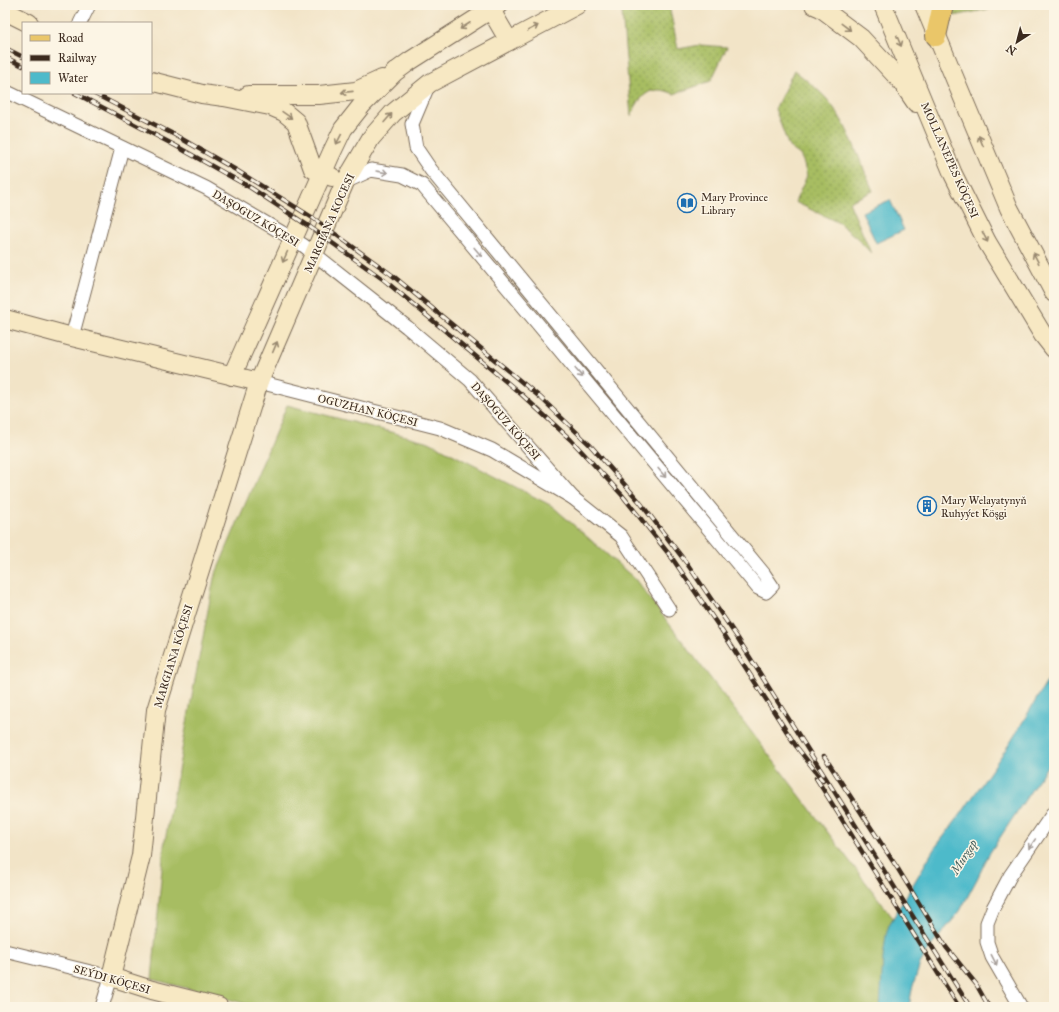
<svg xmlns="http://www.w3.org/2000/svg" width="1059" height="1012" viewBox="0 0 1059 1012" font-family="'IM FELL Great Primer',serif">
  <defs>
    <pattern id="grass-dots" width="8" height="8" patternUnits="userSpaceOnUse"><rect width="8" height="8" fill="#a7bd62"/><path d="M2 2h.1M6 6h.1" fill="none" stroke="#899a50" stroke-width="1.8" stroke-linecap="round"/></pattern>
  </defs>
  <rect width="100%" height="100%" fill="#fcf5e5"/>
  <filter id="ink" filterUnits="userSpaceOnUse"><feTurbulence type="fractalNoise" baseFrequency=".025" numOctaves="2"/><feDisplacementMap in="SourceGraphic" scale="8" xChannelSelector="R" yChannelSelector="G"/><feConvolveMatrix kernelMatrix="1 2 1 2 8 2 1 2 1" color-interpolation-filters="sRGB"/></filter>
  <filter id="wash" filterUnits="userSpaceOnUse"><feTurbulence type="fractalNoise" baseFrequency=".012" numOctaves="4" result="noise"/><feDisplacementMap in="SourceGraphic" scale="16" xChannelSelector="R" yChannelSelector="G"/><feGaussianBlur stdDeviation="0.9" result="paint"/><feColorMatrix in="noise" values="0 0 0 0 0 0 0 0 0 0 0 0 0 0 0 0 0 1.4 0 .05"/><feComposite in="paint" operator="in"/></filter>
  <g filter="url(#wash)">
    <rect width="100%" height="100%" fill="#f2e4c7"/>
    <g fill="url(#grass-dots)" stroke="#717440">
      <path d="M 637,5 L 669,5 L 678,49 L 700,45 L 727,47 L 711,81 L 674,94 C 650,83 640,96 631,116 L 622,12 Z"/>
      <path d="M 954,5 L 1009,5 L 954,16 Z"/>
      <path d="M 794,70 C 807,81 821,91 831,104 C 850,129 860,162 873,191 L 849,202 L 871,253 L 857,238 L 839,223 L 795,202 L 807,176 L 803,161 L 800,155 L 789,147 L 775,109 Z"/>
    </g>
    <path fill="#a7bd62" stroke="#717440" d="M 287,405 L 429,442 L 552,506 L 635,579 L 893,918 L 889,925 L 880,1007 L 258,1007 L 152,979 L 164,846 L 214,578 Z"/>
    <g fill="#4ebaca" stroke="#447274">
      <path d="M 890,200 L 904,230 L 876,243 L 862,212 Z"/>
      <path d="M 1054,670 L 1054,756 L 989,854 L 977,879 L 960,911 L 928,950 L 920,964 L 912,989 L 909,1007 L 880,1007 L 883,958 L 886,935 L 889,925 L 934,849 L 961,814 L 1010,743 Z"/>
    </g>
  </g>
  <g filter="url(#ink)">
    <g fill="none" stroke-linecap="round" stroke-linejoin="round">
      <defs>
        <g id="street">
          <path d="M 80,23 L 89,5"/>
          <path d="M 5,91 L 206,188 L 303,245 L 407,327 L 470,380 L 573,498"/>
          <path d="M 345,182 L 371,170 L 402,175 L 422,185 L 758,588 L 766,592 L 772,586 L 764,574 L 431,170 L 416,148 L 412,124 L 428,86"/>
          <path d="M 72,337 L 122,148"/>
          <path d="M 259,382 L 440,428 L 492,450 L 573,498 L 621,536 L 669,609"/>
          <path d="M 5,951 L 111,977 L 102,1007"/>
          <path d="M 1021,1007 L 992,957 L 987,942 L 987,923 L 993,908 L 1010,876 L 1054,812"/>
        </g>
        <g id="secondary">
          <path d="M 814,5 L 821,8 L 861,38 L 901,81 L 916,103"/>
          <path d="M 883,5 L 953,174 L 987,242 L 1043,335 L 1054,349"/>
          <path d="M 924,5 L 1009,208 L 1054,293"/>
          <path d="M 491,10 L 509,41"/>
          <path d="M 5,11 L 29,23"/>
          <path d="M 151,81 L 202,94 L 224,97 L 270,106 L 284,112 L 296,122 L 313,169 L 332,177"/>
          <path d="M 248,95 L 319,95 L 356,91 L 382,79"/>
          <path d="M 5,319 L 72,337 L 259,382"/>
          <path d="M 232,376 L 331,154 L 343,129 L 362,105 L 395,72 L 410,61 L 498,5"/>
          <path d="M 219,1007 L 152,990 L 111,977 L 141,856 L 156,710 L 259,382 L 345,182 L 371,138 L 393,113 L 430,83 L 577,5"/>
        </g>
        <path id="primary" d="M 936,36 L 943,5"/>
      </defs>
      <use href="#street" stroke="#7b6b59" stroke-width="15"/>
      <use href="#secondary" stroke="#7b6b59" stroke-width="20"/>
      <use href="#primary" stroke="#7b6b59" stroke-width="22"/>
      <use href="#street" stroke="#fff" stroke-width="13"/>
      <use href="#secondary" stroke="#f7e8c3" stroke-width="18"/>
      <use href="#primary" stroke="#eac669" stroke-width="20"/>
      <defs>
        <g id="rail">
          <path d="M 5,48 L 23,57"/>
          <path d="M 5,57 L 23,66"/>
          <path d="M 75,93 L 176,146 L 251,188 L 310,227 L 384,280 L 521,394 L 571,440 L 622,495 L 672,558 L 722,631 L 796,746 L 823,781"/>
          <path d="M 93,93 L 175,135 L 236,170 L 313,218 L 392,275 L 541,398 L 590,445 L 639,501 L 688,565 L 737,637 L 970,1007"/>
          <path d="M 824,756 L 898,869 L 946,947 L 976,984 L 989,1007"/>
          <path d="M 816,778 L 959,1007"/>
        </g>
      </defs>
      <use href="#rail" stroke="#3b2a1e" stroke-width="4.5"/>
      <use href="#rail" stroke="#fcf5e5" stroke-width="3" stroke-dasharray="9" stroke-linecap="butt"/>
    </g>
    <defs><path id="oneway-shaft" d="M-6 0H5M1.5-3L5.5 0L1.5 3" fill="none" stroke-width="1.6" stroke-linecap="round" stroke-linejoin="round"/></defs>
    <g stroke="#998970">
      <use href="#oneway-shaft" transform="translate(465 26) rotate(147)"/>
      <use href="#oneway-shaft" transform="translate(846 27) rotate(37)"/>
      <use href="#oneway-shaft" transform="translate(533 28) rotate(-28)"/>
      <use href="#oneway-shaft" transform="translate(899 41) rotate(67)"/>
      <use href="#oneway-shaft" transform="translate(347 92) rotate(174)"/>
      <use href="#oneway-shaft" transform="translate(287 115) rotate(35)"/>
      <use href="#oneway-shaft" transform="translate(388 118) rotate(-49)"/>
      <use href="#oneway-shaft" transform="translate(339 139) rotate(117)"/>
      <use href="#oneway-shaft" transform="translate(981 141) rotate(-113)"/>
      <use href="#oneway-shaft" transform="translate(985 237) rotate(63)"/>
      <use href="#oneway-shaft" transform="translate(285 257) rotate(114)"/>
      <use href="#oneway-shaft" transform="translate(1036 258) rotate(-118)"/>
      <use href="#oneway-shaft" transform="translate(275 347) rotate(-67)"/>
    </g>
    <g stroke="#a79f9a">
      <use href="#oneway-shaft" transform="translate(382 172) rotate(10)"/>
      <use href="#oneway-shaft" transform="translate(478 252) rotate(50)"/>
      <use href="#oneway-shaft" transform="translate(579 373) rotate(50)"/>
      <use href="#oneway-shaft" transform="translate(662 473) rotate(50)"/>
      <use href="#oneway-shaft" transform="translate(1032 844) rotate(124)"/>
      <use href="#oneway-shaft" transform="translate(994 960) rotate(63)"/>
    </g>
  </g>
  <defs>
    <symbol id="library-ring" viewBox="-11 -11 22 22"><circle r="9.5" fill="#fcf5e5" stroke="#1f6fb2" stroke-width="1.5"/><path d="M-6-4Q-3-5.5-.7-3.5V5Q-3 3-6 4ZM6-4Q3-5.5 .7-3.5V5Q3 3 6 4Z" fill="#1f6fb2"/></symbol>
    <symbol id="building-ring" viewBox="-11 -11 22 22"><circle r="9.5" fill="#fcf5e5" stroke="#1f6fb2" stroke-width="1.5"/><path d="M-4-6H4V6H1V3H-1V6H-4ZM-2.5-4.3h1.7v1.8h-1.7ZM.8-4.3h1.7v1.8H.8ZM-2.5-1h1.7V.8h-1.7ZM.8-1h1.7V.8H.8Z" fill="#1f6fb2"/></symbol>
  </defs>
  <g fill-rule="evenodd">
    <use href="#library-ring" x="676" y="192" width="22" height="22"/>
    <use href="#building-ring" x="916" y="495" width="22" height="22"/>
  </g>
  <g text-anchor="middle" stroke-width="3" stroke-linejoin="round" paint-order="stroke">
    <g font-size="11" fill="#3b2a1e" stroke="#fcf5e5">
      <text transform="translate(950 160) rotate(66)" y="4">MOLLANEPES KÖÇESI</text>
      <text transform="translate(256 218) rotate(31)" y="4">DAŞOGUZ KÖÇESI</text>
      <text transform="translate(329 223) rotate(-66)" y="4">MARGIANA KOCESI</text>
      <text transform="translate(368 410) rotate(14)" y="4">OGUZHAN KÖÇESI</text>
      <text transform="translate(506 421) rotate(49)" y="4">DAŞOGUZ KÖÇESI</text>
      <text transform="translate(173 656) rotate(-73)" y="4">MARGIANA KÖÇESI</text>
      <text transform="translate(112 979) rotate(16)" y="4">SEÝDI KÖÇESI</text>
    </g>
    <g font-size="11" fill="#3b2a1e" stroke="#fcf5e5" text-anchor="start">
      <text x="701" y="201">Mary Province<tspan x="701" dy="13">Library</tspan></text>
      <text x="941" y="504">Mary Welayatynyň<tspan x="941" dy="13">Ruhyýet Köşgi</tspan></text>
    </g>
    <g font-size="12" font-style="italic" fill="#425c5a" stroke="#fcf5e5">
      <text transform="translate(964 857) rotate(-57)" y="4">Murgap</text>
    </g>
  </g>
  <rect width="1059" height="1012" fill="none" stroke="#fcf5e5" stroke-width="20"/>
  <rect x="22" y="22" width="130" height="72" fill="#fcf5e5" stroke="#afa495"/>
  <rect x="30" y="35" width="20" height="6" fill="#eac669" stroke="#afa495"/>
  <text x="58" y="42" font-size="12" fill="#3b2a1e">Road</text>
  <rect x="30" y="55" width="20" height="6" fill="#3b2a1e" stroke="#afa495"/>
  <text x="58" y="62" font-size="12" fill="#3b2a1e">Railway</text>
  <rect x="30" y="72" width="20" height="12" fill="#4ebaca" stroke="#afa495"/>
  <text x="58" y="82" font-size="12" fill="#3b2a1e">Water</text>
  <g transform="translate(1017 42) rotate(216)" stroke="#fcf5e5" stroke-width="3" paint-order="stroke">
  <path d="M0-3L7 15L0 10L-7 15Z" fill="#3b2a1e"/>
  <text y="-6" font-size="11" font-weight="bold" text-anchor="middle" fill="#3b2a1e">N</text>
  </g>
</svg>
